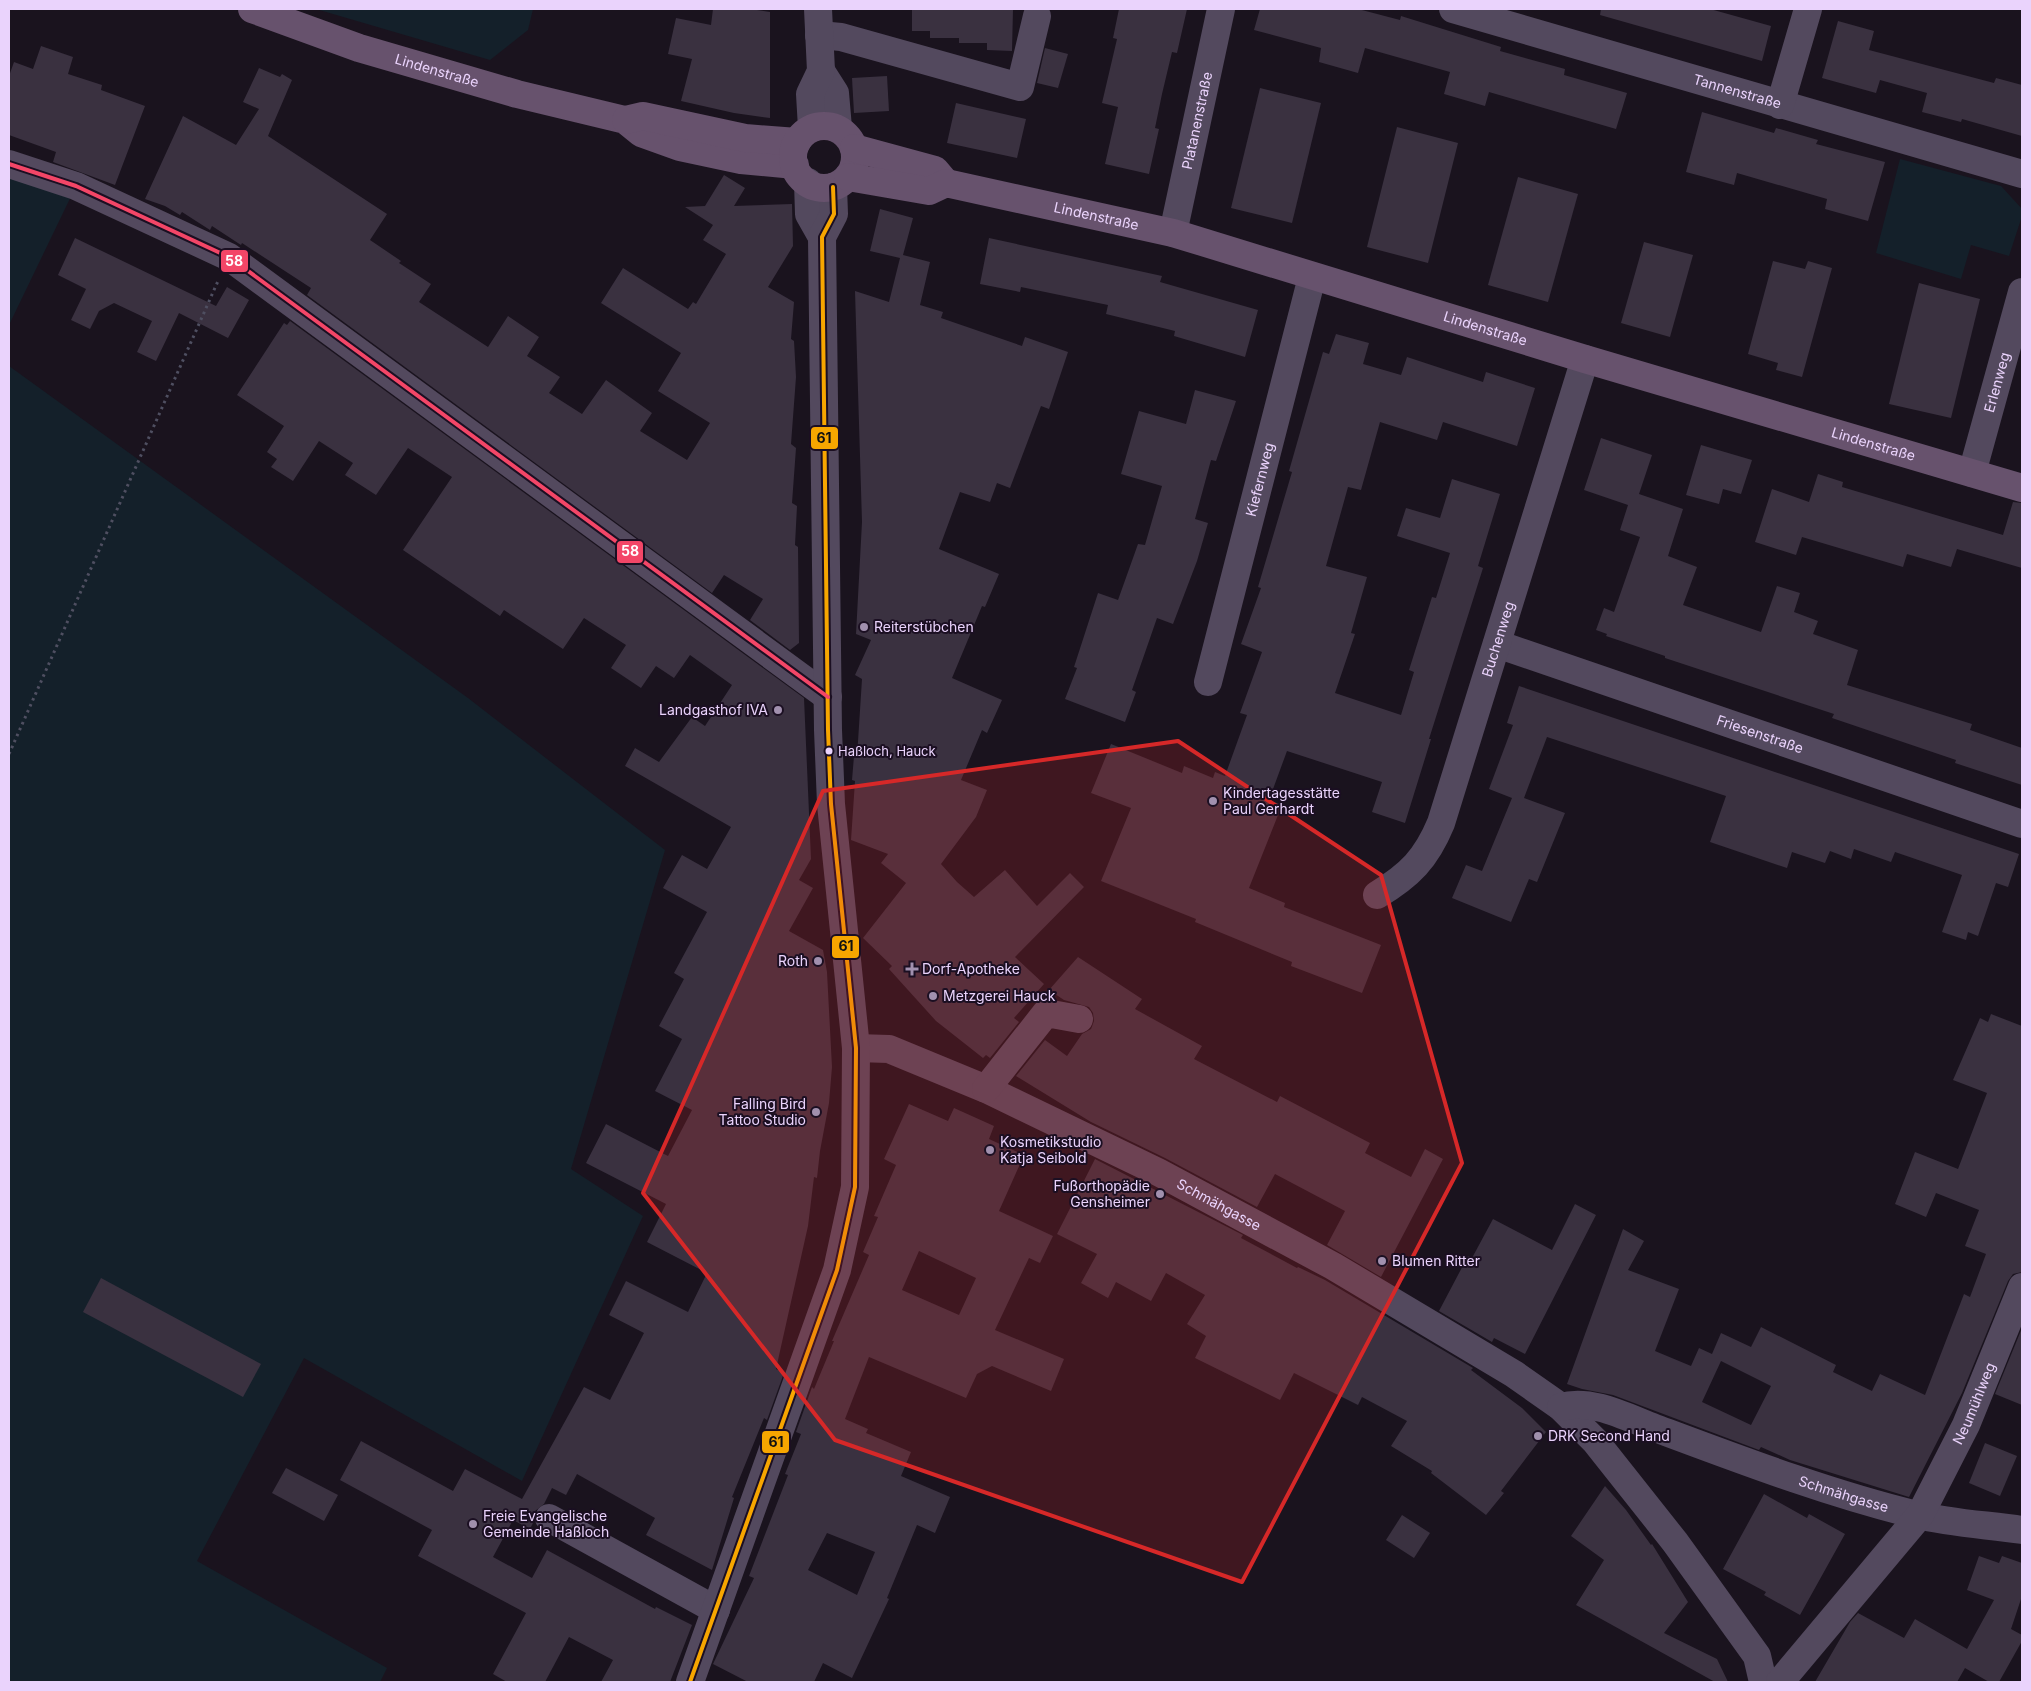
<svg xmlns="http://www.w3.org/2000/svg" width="2031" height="1691" viewBox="0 0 2031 1691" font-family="Inter,sans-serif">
  <rect width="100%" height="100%" fill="#1a131e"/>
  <g fill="#14202a">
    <path d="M 316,9 L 533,9 L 528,30 L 490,60 Z"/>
    <path d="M 1900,159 L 2001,186 L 2022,209 L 2022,216 L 2009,256 L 1971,245 L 1961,279 L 1876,253 Z"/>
    <path d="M 9,164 L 76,186 L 9,325 Z"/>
    <path d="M 9,366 L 468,698 L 665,850 L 571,1169 L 643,1216 L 522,1481 L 304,1358 L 197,1561 L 387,1668 L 380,1682 L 9,1682 Z"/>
  </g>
  <g fill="#3a3140" fill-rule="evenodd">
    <path d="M 713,9 L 750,9 L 770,12 L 770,118 L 734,113 L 681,101 L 692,59 L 668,54 L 676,18 L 711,25 Z"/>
    <path d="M 912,9 L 1013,9 L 1012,51 L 987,50 L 987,43 L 959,43 L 959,38 L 930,38 L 930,31 L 912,31 Z"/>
    <path d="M 1119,9 L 1187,9 L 1177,53 L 1172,52 L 1162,94 L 1155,128 L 1159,129 L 1149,174 L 1105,164 L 1118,107 L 1102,103 L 1117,39 L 1113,38 Z"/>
    <path d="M 1260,9 L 1358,9 L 1400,20 L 1401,16 L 1501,47 L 1500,51 L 1565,69 L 1564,75 L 1627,93 L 1616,129 L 1489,92 L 1485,106 L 1444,94 L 1450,72 L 1365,48 L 1358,73 L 1319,62 L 1321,48 L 1254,30 Z"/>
    <path d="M 1601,9 L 1710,9 L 1771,26 L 1762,61 L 1600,15 Z"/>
    <path d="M 1838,21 L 1874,31 L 1869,50 L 1994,83 L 1996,78 L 2022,85 L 2022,136 L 1962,119 L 1961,122 L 1922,112 L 1927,93 L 1880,80 L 1876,93 L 1822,78 Z"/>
    <path d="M 41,46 L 73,57 L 68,74 L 102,85 L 101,90 L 145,106 L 115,185 L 53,162 L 56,152 L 9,135 L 9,76 L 14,62 L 33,69 Z"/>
    <path d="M 1045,48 L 1068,54 L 1058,88 L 1037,83 Z"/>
    <path d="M 259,68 L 280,77 L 282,74 L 292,80 L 268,136 L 387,214 L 370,240 L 401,261 L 399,263 L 431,284 L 419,302 L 488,347 L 508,316 L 539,337 L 527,356 L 560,377 L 549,393 L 582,414 L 606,380 L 652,413 L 640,431 L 687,460 L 710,423 L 658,391 L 681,353 L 601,303 L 623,268 L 688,309 L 693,302 L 696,304 L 726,254 L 703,240 L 713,225 L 685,207 L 705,206 L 724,175 L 745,188 L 734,206 L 792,204 L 793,246 L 768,287 L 794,302 L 791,339 L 794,341 L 796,377 L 791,444 L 796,448 L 792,503 L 797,506 L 795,545 L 798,547 L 799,643 L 790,650 L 750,620 L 763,599 L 724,575 L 712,593 L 307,295 L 311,288 L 242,243 L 241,245 L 212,226 L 210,230 L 182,212 L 180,215 L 165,206 L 145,199 L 183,116 L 236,145 L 259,109 L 243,102 Z"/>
    <path d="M 887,76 L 889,111 L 854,113 L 852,78 Z"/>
    <path d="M 1260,88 L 1321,103 L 1292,223 L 1231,208 Z"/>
    <path d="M 956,103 L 1026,119 L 1017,158 L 947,143 Z"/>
    <path d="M 1702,112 L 1774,133 L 1776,128 L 1818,140 L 1816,144 L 1885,162 L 1868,221 L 1825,209 L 1827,199 L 1737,173 L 1734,185 L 1686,172 Z"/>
    <path d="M 1397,127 L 1458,143 L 1428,263 L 1367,247 Z"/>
    <path d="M 1518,177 L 1578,194 L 1548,302 L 1488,285 Z"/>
    <path d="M 880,209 L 913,218 L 903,255 L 930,262 L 920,305 L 943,312 L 941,318 L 1022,346 L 1025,337 L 1068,352 L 1049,409 L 1041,406 L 1010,488 L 997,483 L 990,502 L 960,492 L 939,549 L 999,574 L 985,607 L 982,606 L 952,678 L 1002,700 L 987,733 L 982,730 L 961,780 L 987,790 L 976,817 L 941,864 L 957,882 L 974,897 L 1005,870 L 1037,906 L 1070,873 L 1084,887 L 1015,957 L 1044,984 L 1014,1018 L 1019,1022 L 990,1058 L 986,1055 L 983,1058 L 936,1021 L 889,969 L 892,966 L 863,938 L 906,883 L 881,863 L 888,854 L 851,840 L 855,781 L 852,780 L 854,756 L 857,757 L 862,679 L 855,675 L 871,640 L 856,634 L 862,522 L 855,291 L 889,302 L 900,258 L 870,251 Z"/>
    <path d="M 75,238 L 216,306 L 227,287 L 249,300 L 228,338 L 179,313 L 156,361 L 137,352 L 152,321 L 114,303 L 99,311 L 90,329 L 71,320 L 86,289 L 58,275 Z"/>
    <path d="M 989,238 L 1162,276 L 1160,282 L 1258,310 L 1245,357 L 1174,336 L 1175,331 L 1106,314 L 1108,305 L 1021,287 L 1020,292 L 980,284 Z"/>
    <path d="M 1644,242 L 1693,255 L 1670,337 L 1621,323 Z"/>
    <path d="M 1773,261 L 1805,269 L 1808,261 L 1832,268 L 1802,377 L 1776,370 L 1778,363 L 1748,354 Z"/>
    <path d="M 1919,283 L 1980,299 L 1951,418 L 1889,404 Z"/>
    <path d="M 290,321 L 804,698 L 811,859 L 799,880 L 813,888 L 789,931 L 823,950 L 827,972 L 832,1067 L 829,1103 L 820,1151 L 817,1178 L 814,1177 L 808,1226 L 776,1369 L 784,1373 L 767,1420 L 764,1418 L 732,1497 L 734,1498 L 712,1570 L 646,1535 L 655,1518 L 577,1474 L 566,1495 L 552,1488 L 544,1504 L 535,1511 L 534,1521 L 530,1529 L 513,1520 L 493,1557 L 532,1578 L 547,1550 L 655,1609 L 656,1607 L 692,1625 L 670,1682 L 601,1682 L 613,1660 L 569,1637 L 545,1682 L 507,1682 L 493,1674 L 526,1613 L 418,1556 L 432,1530 L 340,1480 L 361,1441 L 453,1491 L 465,1469 L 522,1499 L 584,1387 L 610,1400 L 644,1333 L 609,1315 L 626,1281 L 688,1312 L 707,1273 L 647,1242 L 666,1204 L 586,1163 L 606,1124 L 668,1156 L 692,1110 L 655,1091 L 682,1039 L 659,1026 L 684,979 L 674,973 L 707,912 L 663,888 L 682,855 L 707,869 L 731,827 L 625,766 L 635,748 L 659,762 L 692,717 L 705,726 L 732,685 L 690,655 L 674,678 L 656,666 L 641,688 L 611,668 L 626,645 L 584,618 L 563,649 L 504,610 L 500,616 L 403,550 L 452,477 L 408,448 L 376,495 L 345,475 L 353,463 L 319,441 L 293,481 L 271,467 L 277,459 L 267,452 L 284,426 L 237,395 L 284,323 L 287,325 Z"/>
    <path d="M 1336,334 L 1369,343 L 1363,364 L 1401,375 L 1407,357 L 1483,382 L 1486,372 L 1535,388 L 1517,446 L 1443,422 L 1437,440 L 1380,422 L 1361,490 L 1348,487 L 1326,566 L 1367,577 L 1351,633 L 1355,634 L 1335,693 L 1401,715 L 1414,672 L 1409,670 L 1432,597 L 1436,598 L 1450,553 L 1397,536 L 1406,508 L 1440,518 L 1452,479 L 1500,494 L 1478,566 L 1483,568 L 1429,739 L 1431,739 L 1405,823 L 1372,812 L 1382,782 L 1287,751 L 1269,800 L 1282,805 L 1249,888 L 1285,903 L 1284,907 L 1381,945 L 1362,993 L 1291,966 L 1292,962 L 1195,922 L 1196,919 L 1101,881 L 1131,808 L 1091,793 L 1111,744 L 1182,773 L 1184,766 L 1213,778 L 1215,772 L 1225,776 L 1247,715 L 1240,713 L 1262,652 L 1241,644 L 1261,588 L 1258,587 L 1292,472 L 1289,471 L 1323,352 L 1329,354 Z"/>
    <path d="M 1195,390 L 1236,401 L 1216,461 L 1211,460 L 1195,519 L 1208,523 L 1197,561 L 1173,624 L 1157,618 L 1132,690 L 1136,692 L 1125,722 L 1065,699 L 1077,668 L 1074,667 L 1098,593 L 1118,600 L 1138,544 L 1145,545 L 1162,486 L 1121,474 L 1139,411 L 1186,424 Z"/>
    <path d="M 1601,438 L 1652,455 L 1639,494 L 1683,509 L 1668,556 L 1697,567 L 1683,605 L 1761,632 L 1777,586 L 1800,593 L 1794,612 L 1818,621 L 1813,634 L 1858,650 L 1847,685 L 1972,724 L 1970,730 L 2022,748 L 2022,785 L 1955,763 L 1956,760 L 1832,718 L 1834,714 L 1665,658 L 1665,656 L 1606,636 L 1607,634 L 1596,630 L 1604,608 L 1614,612 L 1640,537 L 1620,530 L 1628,505 L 1584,490 Z"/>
    <path d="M 1701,445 L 1752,460 L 1741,494 L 1723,489 L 1719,504 L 1686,495 Z"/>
    <path d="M 1818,474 L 1843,482 L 1842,487 L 2003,535 L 2013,502 L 2022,503 L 2022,568 L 1957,549 L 1951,567 L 1907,554 L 1903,567 L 1802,537 L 1796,555 L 1755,542 L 1772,489 L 1809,502 Z"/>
    <path d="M 1519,686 L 2019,854 L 2008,887 L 1996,883 L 1978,936 L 1968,932 L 1966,940 L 1942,932 L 1962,875 L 1895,852 L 1891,862 L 1854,849 L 1851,859 L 1830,851 L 1825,863 L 1792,852 L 1787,868 L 1710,842 L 1726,796 L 1547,737 L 1524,798 L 1565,813 L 1537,882 L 1529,879 L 1511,922 L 1452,898 L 1466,865 L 1482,871 L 1512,798 L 1489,789 L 1513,725 L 1507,723 Z"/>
    <path d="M 1078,957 L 1142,999 L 1135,1009 L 1202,1046 L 1194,1059 L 1277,1102 L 1280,1096 L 1370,1143 L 1365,1153 L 1411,1177 L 1425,1149 L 1443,1159 L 1381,1277 L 1327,1245 L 1345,1211 L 1275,1174 L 1257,1207 L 1165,1158 L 1091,1122 L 1016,1076 L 1045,1040 L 1067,1056 L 1082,1034 L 1091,1029 L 1094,1021 L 1093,1013 L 1089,1007 L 1064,1000 L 1049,990 Z"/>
    <path d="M 1991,1014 L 2022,1026 L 2022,1272 L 2013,1274 L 2008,1281 L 1962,1393 L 1909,1497 L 1790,1460 L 1761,1447 L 1759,1450 L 1613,1395 L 1582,1389 L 1567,1384 L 1623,1229 L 1644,1241 L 1628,1270 L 1679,1289 L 1655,1351 L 1691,1366 L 1699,1348 L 1712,1354 L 1721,1333 L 1751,1347 L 1761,1327 L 1836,1365 L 1833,1372 L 1872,1391 L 1880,1374 L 1925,1395 L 1964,1294 L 1970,1297 L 1986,1254 L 1965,1246 L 1979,1210 L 1936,1193 L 1926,1217 L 1895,1204 L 1915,1152 L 1958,1169 L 1987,1093 L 1953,1080 L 1980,1018 L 1988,1022 ZM 1721,1361 L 1771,1386 L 1751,1425 L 1702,1402 Z"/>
    <path d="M 909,1104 L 948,1121 L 954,1108 L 994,1126 L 989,1139 L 1024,1155 L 999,1211 L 1053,1236 L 1040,1263 L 1029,1258 L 995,1330 L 1064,1359 L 1051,1391 L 992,1366 L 977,1374 L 966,1398 L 869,1357 L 845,1419 L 868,1429 L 866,1433 L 911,1452 L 901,1476 L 950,1497 L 935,1533 L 917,1525 L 887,1598 L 889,1599 L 852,1678 L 823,1663 L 814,1682 L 748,1682 L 713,1664 L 754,1578 L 749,1576 L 788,1475 L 785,1474 L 801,1434 L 796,1432 L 812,1387 L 814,1389 L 834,1341 L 832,1341 L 869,1255 L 863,1252 L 878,1217 L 874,1216 L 896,1165 L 884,1159 ZM 919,1251 L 976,1278 L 959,1315 L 902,1290 ZM 827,1533 L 875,1552 L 857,1595 L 808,1570 Z"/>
    <path d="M 1095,1159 L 1243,1235 L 1241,1238 L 1297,1268 L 1298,1267 L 1325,1280 L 1473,1368 L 1471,1370 L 1522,1408 L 1546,1432 L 1501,1491 L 1504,1493 L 1486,1515 L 1431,1473 L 1432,1471 L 1391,1446 L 1407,1421 L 1362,1397 L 1358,1405 L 1294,1373 L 1280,1400 L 1195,1358 L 1206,1336 L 1187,1324 L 1205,1295 L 1166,1273 L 1151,1301 L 1116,1282 L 1108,1298 L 1081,1283 L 1097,1254 L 1057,1234 Z"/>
    <path d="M 1575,1204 L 1596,1215 L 1525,1354 L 1494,1338 L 1492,1342 L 1439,1311 L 1468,1256 L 1472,1258 L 1493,1219 L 1552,1250 Z"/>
    <path d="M 101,1278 L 261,1364 L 243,1397 L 83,1312 Z"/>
    <path d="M 2022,1328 L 2022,1405 L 1995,1394 Z"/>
    <path d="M 1985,1443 L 2017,1456 L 2000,1496 L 1969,1483 Z"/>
    <path d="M 286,1468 L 338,1495 L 324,1521 L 272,1493 Z"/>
    <path d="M 1605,1486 L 1626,1510 L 1651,1545 L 1652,1544 L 1688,1602 L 1664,1633 L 1717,1659 L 1728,1682 L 1715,1682 L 1576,1605 L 1604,1560 L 1571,1536 Z"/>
    <path d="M 1764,1494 L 1807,1518 L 1809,1514 L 1845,1534 L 1800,1615 L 1764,1595 L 1766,1592 L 1723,1569 Z"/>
    <path d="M 1402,1515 L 1430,1533 L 1414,1558 L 1386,1540 Z"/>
    <path d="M 1979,1556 L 1999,1563 L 2002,1556 L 2022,1563 L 2022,1596 L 2011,1629 L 2022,1635 L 2022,1641 L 1999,1682 L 1989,1682 L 1965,1668 L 1957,1682 L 1815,1682 L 1850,1622 L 1858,1613 L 1904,1638 L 1915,1619 L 1967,1649 L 1994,1600 L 1967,1590 Z"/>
  </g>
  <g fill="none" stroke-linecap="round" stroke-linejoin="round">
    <path stroke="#4f4f61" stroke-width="3" stroke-dasharray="2.5 4" stroke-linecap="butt" d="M 9,754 L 218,281"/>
    <g stroke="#53495e" stroke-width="28">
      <path id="s1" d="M 1453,9 L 2022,174"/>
      <path d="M 819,35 L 841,37 L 1020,87 L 1037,16"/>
      <path d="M 821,71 L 835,93 L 838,128"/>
      <path d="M 1780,105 L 1808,9"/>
      <path d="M 812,128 L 810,94 L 821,71 L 818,9"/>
      <path d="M 9,164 L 76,186 L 229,257 L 828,697"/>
      <path d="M 808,182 L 809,214 L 822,237"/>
      <path id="s2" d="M 1173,233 L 1221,9"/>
      <path id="s3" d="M 1972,473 L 2022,292"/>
      <path id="s4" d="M 1497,644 L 2022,824"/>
      <path id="s5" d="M 1208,682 L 1312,277"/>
      <path id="s6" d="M 1377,895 C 1410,875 1426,859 1441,823 L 1585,359"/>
      <path id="s7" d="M 856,1048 L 889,1049 L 986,1089 L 1158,1172 L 1333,1266 L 1514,1374 L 1561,1407 L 1595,1441 L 1675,1542 L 1757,1656 L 1763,1682"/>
      <path d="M 986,1089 L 1046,1013 L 1079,1019"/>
      <path id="s8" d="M 1561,1407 C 1591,1398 1626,1417 1655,1428 C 1741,1460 1827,1493 1917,1515 C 1951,1523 1988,1525 2022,1530"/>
      <path d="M 549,1518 L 716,1610"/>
      <path d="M 690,1682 L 837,1270 L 855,1187 L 856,1048 L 831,804 L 828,730 L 822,237 L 834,214 L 833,187"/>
      <path id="s9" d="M 1780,1682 L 1920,1515 L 1966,1425 L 2022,1287"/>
    </g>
    <g stroke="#67526d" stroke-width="28">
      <path id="s10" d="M 252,9 L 359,48 L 517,94 L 625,120 L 641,133 L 680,147 L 741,160 L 795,165"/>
      <path d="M 626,120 L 643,116 L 745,138 L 797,142"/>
      <circle cx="824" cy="157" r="31"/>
      <path d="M 854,148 L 935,170 L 946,183"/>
      <path id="s11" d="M 848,177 L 929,191 L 946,183 L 1173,233 L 1585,359 L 2022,488"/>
    </g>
    <defs>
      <path id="bus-1" d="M 690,1682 L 837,1270 L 855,1187 L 856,1048 L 831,804 L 828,730 L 822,237 L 834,214 L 833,187"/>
      <path id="bus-2" d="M 9,164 L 76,186 L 229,257 L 828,697"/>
    </defs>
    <use href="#bus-1" stroke="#1b0f22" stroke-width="8"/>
    <use href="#bus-2" stroke="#1b0f22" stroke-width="8"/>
    <use href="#bus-1" stroke="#f7a600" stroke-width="4"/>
    <use href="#bus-2" stroke="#f34667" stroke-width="4"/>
  </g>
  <path fill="#d62828" fill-opacity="0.2" stroke="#d62828" stroke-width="4" stroke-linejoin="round" d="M 1178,741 L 1381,875 L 1462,1163 L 1242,1582 L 835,1440 L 643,1193 L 823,791 Z"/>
  <g fill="#a190ae" stroke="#1b0f22" stroke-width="2">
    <circle cx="864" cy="627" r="5"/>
    <circle cx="778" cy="710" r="5"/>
    <circle cx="1213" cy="801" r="5"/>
    <circle cx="818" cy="961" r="5"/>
    <path d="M909.5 961.5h5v5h5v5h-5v5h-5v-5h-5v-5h5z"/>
    <circle cx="933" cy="996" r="5"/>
    <circle cx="816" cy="1112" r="5"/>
    <circle cx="990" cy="1150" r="5"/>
    <circle cx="1160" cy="1194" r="5"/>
    <circle cx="1382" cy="1261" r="5"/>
    <circle cx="1538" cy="1436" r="5"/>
    <circle cx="473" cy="1524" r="5"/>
  </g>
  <circle fill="#ead3fc" stroke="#1b0f22" stroke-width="2" cx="829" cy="751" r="4.5"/>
  <g text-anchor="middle" stroke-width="4" stroke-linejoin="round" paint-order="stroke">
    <g font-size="13" fill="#ead3fc" stroke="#1b0f22" text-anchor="start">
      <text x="838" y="756">Haßloch, Hauck</text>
    </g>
    <g font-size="14" fill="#ead3fc" stroke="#1b0f22">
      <text dy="5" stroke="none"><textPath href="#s10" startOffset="195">Lindenstraße</textPath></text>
      <text dy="5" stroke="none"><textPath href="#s1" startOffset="296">Tannenstraße</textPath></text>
      <text dy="5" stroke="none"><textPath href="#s2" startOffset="115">Platanenstraße</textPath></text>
      <text dy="5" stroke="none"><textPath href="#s11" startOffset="255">Lindenstraße</textPath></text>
      <text dy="5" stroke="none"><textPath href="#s11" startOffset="660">Lindenstraße</textPath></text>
      <text dy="5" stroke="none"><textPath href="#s3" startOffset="94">Erlenweg</textPath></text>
      <text dy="5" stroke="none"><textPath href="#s11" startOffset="1065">Lindenstraße</textPath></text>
      <text dy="5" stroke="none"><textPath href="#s5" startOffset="209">Kiefernweg</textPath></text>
      <text dy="5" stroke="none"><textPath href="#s6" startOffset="291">Buchenweg</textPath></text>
      <text dy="5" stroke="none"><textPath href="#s4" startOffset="278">Friesenstraße</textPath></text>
      <text dy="5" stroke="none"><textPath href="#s7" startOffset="398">Schmähgasse</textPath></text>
      <text dy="5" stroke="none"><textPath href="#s9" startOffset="342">Neumühlweg</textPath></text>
      <text dy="5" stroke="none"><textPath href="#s8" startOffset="298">Schmähgasse</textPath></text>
    </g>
    <g font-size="14" fill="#ead3fc" stroke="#1b0f22" text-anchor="start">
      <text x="874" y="632">Reiterstübchen</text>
      <text x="768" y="715" text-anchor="end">Landgasthof IVA</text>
      <text x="1223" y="798">Kindertagesstätte<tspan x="1223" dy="16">Paul Gerhardt</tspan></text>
      <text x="808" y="966" text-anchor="end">Roth</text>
      <text x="922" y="974">Dorf-Apotheke</text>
      <text x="943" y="1001">Metzgerei Hauck</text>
      <text x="806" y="1109" text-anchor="end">Falling Bird<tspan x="806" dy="16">Tattoo Studio</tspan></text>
      <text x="1000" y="1147">Kosmetikstudio<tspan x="1000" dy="16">Katja Seibold</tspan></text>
      <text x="1150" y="1191" text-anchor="end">Fußorthopädie<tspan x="1150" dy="16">Gensheimer</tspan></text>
      <text x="1392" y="1266">Blumen Ritter</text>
      <text x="1548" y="1441">DRK Second Hand</text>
      <text x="483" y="1521">Freie Evangelische<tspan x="483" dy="16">Gemeinde Haßloch</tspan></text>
    </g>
  </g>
  <g stroke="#1b0f22" stroke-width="2">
    <rect x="220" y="249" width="29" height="24" rx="5" fill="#f34667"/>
    <rect x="810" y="426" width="29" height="24" rx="5" fill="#f7a600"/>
    <rect x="616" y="540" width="28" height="24" rx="5" fill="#f34667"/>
    <rect x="831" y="935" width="29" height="24" rx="5" fill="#f7a600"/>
    <rect x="761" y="1430" width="29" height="24" rx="5" fill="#f7a600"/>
  </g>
  <g font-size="14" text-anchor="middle" font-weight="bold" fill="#fff">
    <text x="234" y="266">58</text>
    <text x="630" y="556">58</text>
  </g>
  <g font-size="14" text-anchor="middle" font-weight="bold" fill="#111">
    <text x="824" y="443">61</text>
    <text x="846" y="951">61</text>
    <text x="776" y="1447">61</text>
  </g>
  <rect width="2031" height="1691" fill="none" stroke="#ead3fc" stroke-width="20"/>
</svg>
